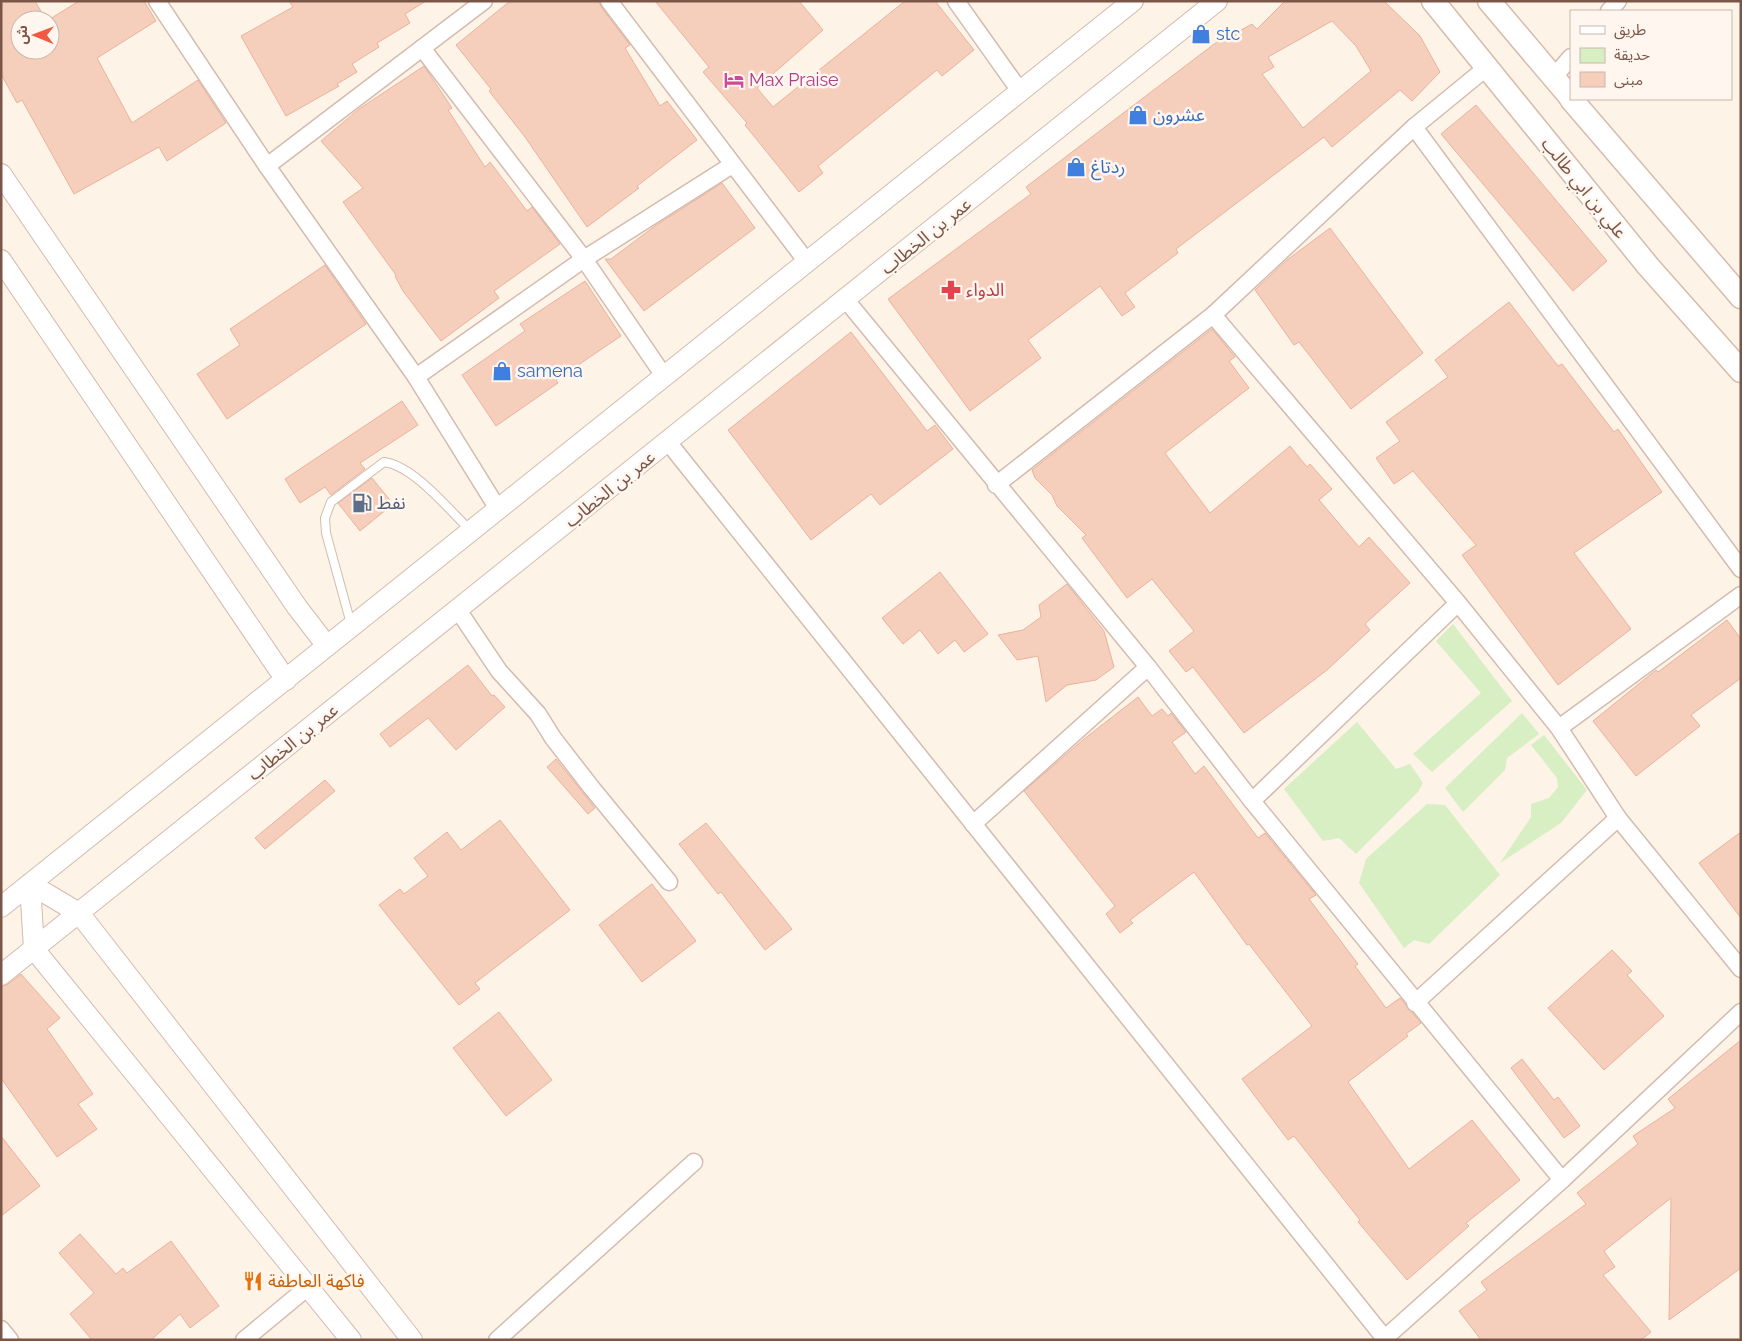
<svg xmlns="http://www.w3.org/2000/svg" width="1742" height="1341" viewBox="0 0 1742 1341" font-family="Raleway,'Noto Sans Arabic',sans-serif">
  <rect width="100%" height="100%" fill="#fef3e7"/>
  <g fill="#d8eec3">
    <path d="M 1453,624 L 1512,701 L 1432,772 L 1413,754 L 1481,693 L 1436,641 Z"/>
    <path d="M 1522,713 L 1539,734 L 1507,758 L 1505,770 L 1463,812 L 1445,788 Z"/>
    <path d="M 1357,722 L 1396,769 L 1410,764 L 1423,783 L 1418,792 L 1356,854 L 1339,838 L 1323,841 L 1284,789 Z"/>
    <path d="M 1544,735 L 1587,790 L 1561,823 L 1500,863 L 1531,817 L 1531,804 L 1549,798 L 1558,787 L 1557,778 L 1531,745 Z"/>
    <path d="M 1427,804 L 1445,805 L 1500,875 L 1429,944 L 1414,940 L 1404,948 L 1359,883 L 1366,859 Z"/>
  </g>
  <g fill="#f6cebc" stroke="#eab29b" fill-rule="evenodd">
    <path d="M 1,1 L 35,1 L 46,20 L 20,20 L 20,50 L 50,50 L 50,19 L 79,1 L 144,1 L 156,21 L 97,58 L 132,123 L 198,80 L 226,123 L 167,161 L 159,147 L 74,194 L 22,100 L 17,103 L 1,74 Z"/>
    <path d="M 289,1 L 426,1 L 405,14 L 410,23 L 377,43 L 379,47 L 352,64 L 357,72 L 337,84 L 339,86 L 286,116 L 241,36 L 293,7 Z"/>
    <path d="M 510,1 L 599,1 L 601,7 L 630,45 L 625,48 L 660,106 L 667,101 L 697,140 L 637,186 L 639,188 L 587,227 L 525,137 L 489,91 L 491,89 L 456,45 Z"/>
    <path d="M 655,1 L 799,1 L 823,30 L 757,88 L 773,107 L 905,1 L 935,1 L 974,50 L 942,76 L 937,70 L 818,166 L 823,173 L 799,192 L 745,125 L 747,123 L 703,72 L 709,67 Z"/>
    <path d="M 1285,1 L 1384,1 L 1420,36 L 1440,72 L 1412,101 L 1400,90 L 1332,147 L 1324,137 L 1176,249 L 1178,253 L 1125,293 L 1135,307 L 1122,316 L 1100,286 L 1028,340 L 1041,358 L 970,411 L 888,299 L 1031,194 L 1026,187 L 1230,32 L 1232,35 L 1252,24 L 1257,29 ZM 1332,21 L 1356,46 L 1371,71 L 1303,128 L 1262,74 L 1274,67 L 1268,57 Z"/>
    <path d="M 424,66 L 452,108 L 448,110 L 485,167 L 490,162 L 527,211 L 532,207 L 560,244 L 494,291 L 499,298 L 441,341 L 403,291 L 395,276 L 396,275 L 343,202 L 363,188 L 321,141 L 359,109 Z"/>
    <path d="M 1476,105 L 1607,261 L 1573,291 L 1441,134 Z"/>
    <path d="M 722,183 L 755,228 L 644,311 L 605,259 L 611,259 L 655,226 Z"/>
    <path d="M 1330,228 L 1423,353 L 1351,409 L 1299,342 L 1294,345 L 1255,290 L 1287,260 Z"/>
    <path d="M 325,265 L 366,324 L 227,419 L 197,374 L 240,345 L 230,329 Z"/>
    <path d="M 585,281 L 621,336 L 556,380 L 558,383 L 496,426 L 462,375 L 525,331 L 520,324 Z"/>
    <path d="M 1509,302 L 1558,366 L 1562,364 L 1614,432 L 1618,429 L 1662,492 L 1574,553 L 1631,629 L 1558,685 L 1462,555 L 1476,545 L 1413,471 L 1394,484 L 1376,458 L 1400,441 L 1386,422 L 1448,377 L 1435,360 Z"/>
    <path d="M 1212,329 L 1235,357 L 1229,361 L 1249,388 L 1165,453 L 1210,513 L 1290,446 L 1307,467 L 1310,464 L 1332,489 L 1319,500 L 1359,547 L 1369,537 L 1410,583 L 1365,624 L 1370,630 L 1327,670 L 1244,733 L 1193,667 L 1186,672 L 1169,651 L 1194,631 L 1152,579 L 1127,598 L 1082,538 L 1086,535 L 1057,506 L 1052,495 L 1035,478 L 1032,470 Z"/>
    <path d="M 851,332 L 927,431 L 935,425 L 953,449 L 880,505 L 871,494 L 811,540 L 728,430 Z"/>
    <path d="M 402,401 L 418,425 L 360,463 L 365,469 L 331,495 L 325,487 L 300,503 L 285,479 Z"/>
    <path d="M 372,478 L 393,504 L 360,531 L 338,503 Z"/>
    <path d="M 940,572 L 988,634 L 964,652 L 955,640 L 938,654 L 920,630 L 903,644 L 882,618 Z"/>
    <path d="M 1067,584 L 1104,631 L 1114,667 L 1096,680 L 1067,685 L 1046,702 L 1038,656 L 1017,660 L 998,635 L 1023,630 L 1041,617 L 1039,605 Z"/>
    <path d="M 1727,620 L 1741,639 L 1741,678 L 1691,715 L 1700,726 L 1636,776 L 1593,721 L 1656,670 L 1658,672 Z"/>
    <path d="M 468,665 L 492,696 L 494,695 L 505,707 L 456,750 L 428,718 L 390,747 L 380,734 Z"/>
    <path d="M 1138,697 L 1152,716 L 1162,709 L 1168,716 L 1171,713 L 1186,732 L 1172,742 L 1195,774 L 1204,766 L 1258,838 L 1265,833 L 1316,895 L 1309,899 L 1358,964 L 1355,966 L 1386,1008 L 1400,998 L 1421,1023 L 1406,1034 L 1408,1036 L 1348,1082 L 1409,1169 L 1472,1120 L 1520,1180 L 1466,1223 L 1469,1226 L 1407,1280 L 1358,1222 L 1360,1220 L 1294,1136 L 1288,1140 L 1242,1079 L 1312,1026 L 1249,944 L 1247,945 L 1194,872 L 1130,920 L 1133,923 L 1120,933 L 1106,914 L 1115,906 L 1024,791 L 1084,739 Z"/>
    <path d="M 556,759 L 595,808 L 588,814 L 547,767 Z"/>
    <path d="M 325,780 L 335,791 L 265,849 L 255,838 Z"/>
    <path d="M 500,820 L 570,910 L 475,983 L 480,989 L 459,1005 L 379,905 L 400,889 L 404,894 L 428,876 L 414,858 L 447,832 L 461,850 Z"/>
    <path d="M 706,823 L 792,929 L 765,950 L 721,892 L 718,894 L 679,844 Z"/>
    <path d="M 1741,832 L 1741,918 L 1699,863 Z"/>
    <path d="M 652,884 L 696,941 L 642,982 L 599,925 Z"/>
    <path d="M 1612,950 L 1632,971 L 1627,975 L 1664,1016 L 1604,1070 L 1548,1008 Z"/>
    <path d="M 21,974 L 60,1018 L 47,1029 L 93,1094 L 78,1104 L 97,1129 L 57,1157 L 1,1078 L 1,987 L 8,984 Z"/>
    <path d="M 499,1012 L 552,1080 L 506,1116 L 453,1048 Z"/>
    <path d="M 1741,1040 L 1741,1268 L 1669,1320 L 1671,1198 L 1604,1251 L 1615,1267 L 1603,1275 L 1651,1332 L 1641,1340 L 1481,1340 L 1459,1311 L 1487,1290 L 1481,1282 L 1586,1204 L 1577,1193 L 1638,1144 L 1633,1136 L 1675,1108 L 1668,1099 Z"/>
    <path d="M 1522,1059 L 1554,1100 L 1558,1097 L 1580,1126 L 1564,1138 L 1511,1068 Z"/>
    <path d="M 1,1136 L 40,1186 L 1,1216 Z"/>
    <path d="M 80,1234 L 116,1274 L 123,1268 L 127,1273 L 171,1241 L 219,1306 L 190,1328 L 180,1314 L 151,1340 L 92,1340 L 70,1314 L 94,1293 L 59,1253 Z"/>
  </g>
  <g fill="none" stroke-linecap="round" stroke-linejoin="round">
    <defs>
      <path id="service" d="M 351,624 L 326,533 L 325,518 L 331,502 L 384,462 C 414,466 448,509 471,531"/>
      <g id="minor">
        <path d="M 157,1 L 267,166 L 416,377 L 498,509"/>
        <path d="M 609,1 L 807,262"/>
        <path d="M 956,1 L 1020,91"/>
        <path d="M 1609,11 L 1618,1"/>
        <path d="M 422,48 L 584,259 L 664,376"/>
        <path d="M 1553,78 L 1571,57"/>
        <path d="M 1414,127 L 1741,569"/>
        <path d="M 267,166 L 484,1"/>
        <path d="M 846,300 L 1148,667 L 1252,801 L 1562,1180"/>
        <path d="M 1213,315 L 1458,603 L 1559,728 L 1618,818 L 1741,969"/>
        <path d="M 416,377 L 584,259 L 732,165"/>
        <path d="M 668,442 L 1386,1340"/>
        <path d="M 996,485 L 1213,315 L 1414,127 L 1486,68"/>
        <path d="M 458,610 L 499,671 L 538,714 L 553,738 L 591,787 L 669,882"/>
        <path d="M 1559,728 L 1741,595"/>
        <path d="M 1252,801 L 1458,603"/>
        <path d="M 973,824 L 1148,667"/>
        <path d="M 1415,1003 L 1618,818"/>
        <path d="M 1,1329 L 10,1340"/>
        <path d="M 1385,1338 L 1562,1180 L 1741,1012"/>
        <path d="M 244,1340 L 308,1287"/>
        <path d="M 497,1340 L 694,1162"/>
      </g>
      <g id="tertiary">
        <path d="M 1,174 L 297,607 L 327,646"/>
        <path d="M 1,260 L 286,680"/>
        <path d="M 30,884 L 79,913 L 412,1340"/>
        <path d="M 30,884 L 34,949 L 351,1340"/>
        <path d="M 1,907 L 1133,1"/>
        <path d="M 1,975 L 1217,1"/>
      </g>
      <g id="secondary">
        <path d="M 1433,1 L 1648,266 L 1741,371"/>
        <path d="M 1489,1 L 1571,98"/>
        <path d="M 1571,99 L 1741,297"/>
      </g>
    </defs>
    <use href="#service" stroke="#d4bbae" stroke-width="10"/>
    <use href="#minor" stroke="#d4bbae" stroke-width="19"/>
    <use href="#tertiary" stroke="#d4bbae" stroke-width="22"/>
    <use href="#secondary" stroke="#d7bbaa" stroke-width="25"/>
    <use href="#service" stroke="#fff" stroke-width="8"/>
    <use href="#minor" stroke="#fff" stroke-width="16"/>
    <use href="#tertiary" stroke="#fff" stroke-width="20"/>
    <use href="#secondary" stroke="#fff" stroke-width="22"/>
  </g>
  <defs>
    <symbol id="shop-bare" viewBox="-9 -9 18 18"><path d="M-5-2.5h2.3a2.7 3.5 0 0 1 5.4 0H5L5.5 6h-11ZM-1.5-2.5h3a1.5 2.3 0 0 0-3 0Z" fill="#3f7fe0" stroke="#fff7ef" stroke-width="2.5" paint-order="stroke"/></symbol>
    <symbol id="hotel-bare" viewBox="-9 -9 18 18"><path d="M-6-4.5h1.5V1H6V5H4.5V3h-9V5H-6ZM-4 0a1.8 1.8 0 1 1 3.6 0ZM.5 0V-2.5h3Q6-2.5 6 0Z" fill="#d1479c" stroke="#fff7ef" stroke-width="2.5" paint-order="stroke"/></symbol>
    <symbol id="pharmacy-bare" viewBox="-9 -9 18 18"><path d="M-2-6h4v4h4v4h-4v4h-4v-4h-4v-4h4Z" fill="#e0444e" stroke="#fff7ef" stroke-width="2.5" paint-order="stroke"/></symbol>
    <symbol id="fuel-bare" viewBox="-9 -9 18 18"><path d="M-5.5-6h7V0h2V4h1.3V-2.5L3-4.5l.8-.8L6-3V5H2.5V1h-1V6h-7ZM-4.2-4.7v3.2H.2V-4.7Z" fill="#5c6f8a" stroke="#fff7ef" stroke-width="2.5" paint-order="stroke"/></symbol>
    <symbol id="restaurant-bare" viewBox="-9 -9 18 18"><path d="M-5-6h1v4h1v-4h1v4h1v-4h1v5L-1.5 .5V6h-2V.5L-5-1ZM5-6V6H3V1.5H1.5Q1.5-4 5-6Z" fill="#e8710a" stroke="#fff7ef" stroke-width="2.5" paint-order="stroke"/></symbol>
  </defs>
  <g fill-rule="evenodd">
    <use href="#shop-bare" x="1187" y="20" width="28" height="28"/>
    <use href="#hotel-bare" x="720" y="66" width="28" height="28"/>
    <use href="#shop-bare" x="1124" y="101" width="28" height="28"/>
    <use href="#shop-bare" x="1062" y="153" width="28" height="28"/>
    <use href="#pharmacy-bare" x="937" y="276" width="28" height="28"/>
    <use href="#shop-bare" x="488" y="357" width="28" height="28"/>
    <use href="#fuel-bare" x="348" y="489" width="28" height="28"/>
    <use href="#restaurant-bare" x="239" y="1267" width="28" height="28"/>
  </g>
  <g text-anchor="middle" stroke-width="5" stroke-linejoin="round" paint-order="stroke">
    <g font-size="18" fill="#366cbe" stroke="#fff7ef" text-anchor="start">
      <text x="1216" y="40">stc</text>
      <text x="1153" y="121">عشرون</text>
      <text x="1091" y="173">ردتاغ</text>
      <text x="517" y="377">samena</text>
    </g>
    <g font-size="18" fill="#b23c85" stroke="#fff7ef" text-anchor="start">
      <text x="749" y="86">Max Praise</text>
    </g>
    <g font-size="18" fill="#7a5648" stroke="#fff7ef">
      <text transform="translate(1584 188) rotate(51)" y="6">علي بن ابي طالب</text>
      <text transform="translate(926 236) rotate(-39)" y="6">عمر بن الخطاب</text>
      <text transform="translate(610 489) rotate(-39)" y="6">عمر بن الخطاب</text>
      <text transform="translate(293 742) rotate(-39)" y="6">عمر بن الخطاب</text>
    </g>
    <g font-size="18" fill="#be3a42" stroke="#fff7ef" text-anchor="start">
      <text x="966" y="296">الدواء</text>
    </g>
    <g font-size="18" fill="#4e5e75" stroke="#fff7ef" text-anchor="start">
      <text x="377" y="509">نفط</text>
    </g>
    <g font-size="18" fill="#c56008" stroke="#fff7ef" text-anchor="start">
      <text x="268" y="1287">فاكهة العاطفة</text>
    </g>
  </g>
  <rect width="1742" height="1341" fill="none" stroke="#7a5648" stroke-width="5"/>
  <rect x="1570" y="10" width="162" height="90" fill="#fff7ef" stroke="#cab7ac"/>
  <rect x="1580" y="26" width="25" height="8" fill="#ffffff" stroke="#cab7ac"/>
  <text x="1614" y="35" font-size="15" fill="#7a5648">طريق</text>
  <rect x="1580" y="48" width="25" height="15" fill="#d8eec3" stroke="#cab7ac"/>
  <text x="1614" y="60" font-size="15" fill="#7a5648">حديقة</text>
  <rect x="1580" y="72" width="25" height="15" fill="#f6cebc" stroke="#cab7ac"/>
  <text x="1614" y="85" font-size="15" fill="#7a5648">مبنى</text>
  <g transform="translate(35 35) rotate(271)"><circle r="24" fill="#fff7ef" stroke="#cab7ac"/>
  <path d="M0-4L9 19L0 12L-9 19Z" fill="#f15a42"/>
  <text y="-8" font-size="14" font-weight="bold" text-anchor="middle" fill="#7a5648">ش</text>
  </g>
</svg>
